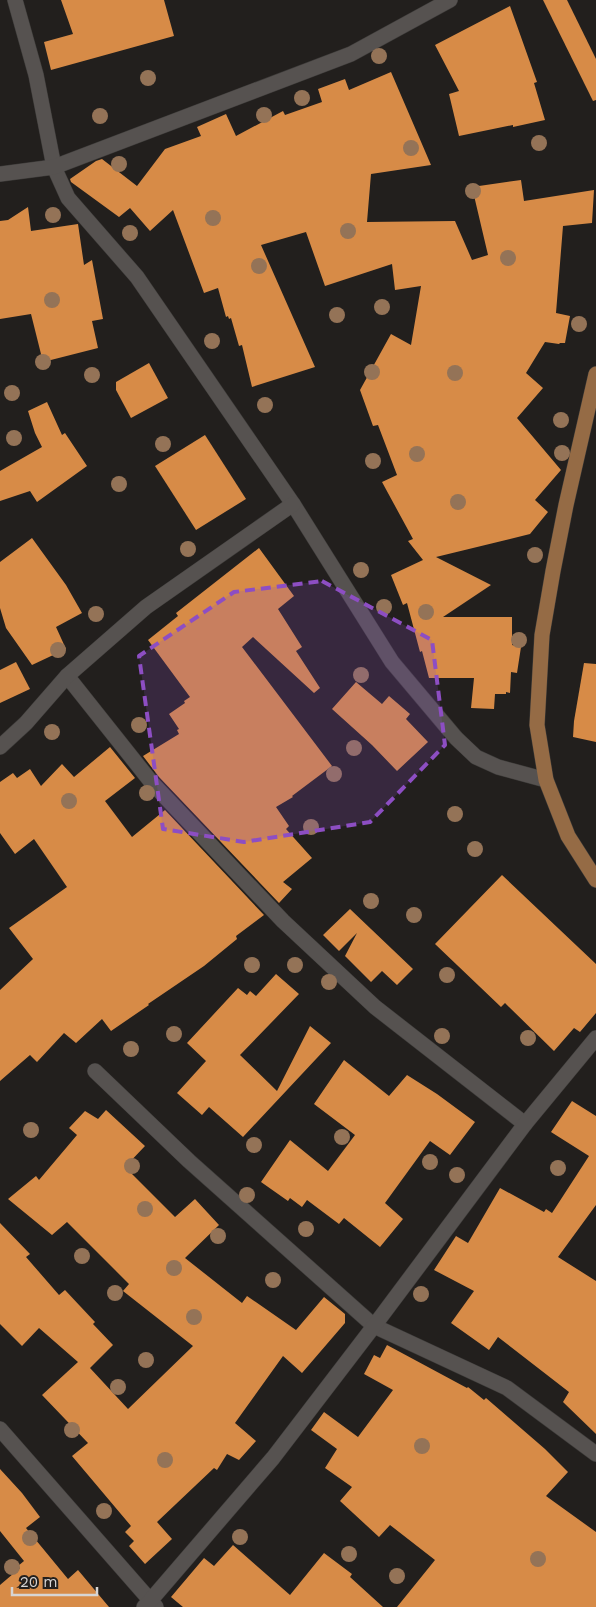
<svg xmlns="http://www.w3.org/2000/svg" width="596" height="1607" viewBox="0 0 596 1607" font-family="'Work Sans',sans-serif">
  <rect width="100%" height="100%" fill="#221f1d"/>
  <g fill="#d78b47">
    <path d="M 61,0 L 164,0 L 174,36 L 51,70 L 44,42 L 73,34 Z"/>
    <path d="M 543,0 L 567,0 L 596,59 L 596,100 L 593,101 Z"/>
    <path d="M 510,6 L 537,82 L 534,83 L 545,120 L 513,127 L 513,125 L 459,136 L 449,94 L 459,91 L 435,45 Z"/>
    <path d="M 391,72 L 431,165 L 371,174 L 367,222 L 455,221 L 472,260 L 488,255 L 472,187 L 521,180 L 524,201 L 594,190 L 592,223 L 563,226 L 556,313 L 570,316 L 565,343 L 560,343 L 559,344 L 545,342 L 526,373 L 543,388 L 517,418 L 561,470 L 535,500 L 548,512 L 530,534 L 436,557 L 491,585 L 443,617 L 512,617 L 512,645 L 521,647 L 517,673 L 511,672 L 510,693 L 506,692 L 506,694 L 495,694 L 494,709 L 471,708 L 474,678 L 429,678 L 422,651 L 420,652 L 407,603 L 403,605 L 391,575 L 423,560 L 408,541 L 413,539 L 382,482 L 397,475 L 378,425 L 373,426 L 360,390 L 391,334 L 411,345 L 421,286 L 395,290 L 392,264 L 325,286 L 306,232 L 261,245 L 315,367 L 252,387 L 242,345 L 239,346 L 231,318 L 229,319 L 228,316 L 226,317 L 218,288 L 204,293 L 173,210 L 150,231 L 130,208 L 119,217 L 71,182 L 70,179 L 96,161 L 102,159 L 137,186 L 165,149 L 201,136 L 197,127 L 226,114 L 236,136 L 283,111 L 285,115 L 322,102 L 318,89 L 345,79 L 349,90 Z"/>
    <path d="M 28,207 L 31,231 L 78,224 L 84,265 L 92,260 L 103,319 L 92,321 L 98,348 L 43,362 L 31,314 L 0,319 L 0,221 L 8,220 Z"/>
    <path d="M 149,363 L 168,398 L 131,418 L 116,390 L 116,382 Z"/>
    <path d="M 47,402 L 62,435 L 65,433 L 87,466 L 37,502 L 30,491 L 0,501 L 0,471 L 42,447 L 35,433 L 28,411 Z"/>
    <path d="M 205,435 L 246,499 L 196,530 L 155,466 Z"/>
    <path d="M 32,538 L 66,585 L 82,613 L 56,627 L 66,649 L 32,665 L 6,628 L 0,608 L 0,562 Z"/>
    <path d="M 259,548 L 294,596 L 278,609 L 302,647 L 296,651 L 320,688 L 314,693 L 253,637 L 242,647 L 332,766 L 292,796 L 293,797 L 276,807 L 289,826 L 286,829 L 312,858 L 283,882 L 292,889 L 279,903 L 159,777 L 143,756 L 179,734 L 177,730 L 179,729 L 169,714 L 185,703 L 184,701 L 190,697 L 148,640 L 178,616 L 176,613 Z"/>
    <path d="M 16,662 L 30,689 L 0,703 L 0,670 Z"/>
    <path d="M 584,663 L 596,664 L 596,742 L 573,737 L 574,721 Z"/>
    <path d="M 356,682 L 382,704 L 389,696 L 410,714 L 406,719 L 428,742 L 397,771 L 372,745 L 332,709 Z"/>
    <path d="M 110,747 L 135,778 L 105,801 L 132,837 L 165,810 L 264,915 L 236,936 L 237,939 L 204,966 L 148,1004 L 149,1005 L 111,1031 L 102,1019 L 76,1043 L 64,1033 L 37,1062 L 30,1055 L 0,1081 L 0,990 L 33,959 L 9,928 L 67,887 L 34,839 L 15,854 L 0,833 L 0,782 L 13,773 L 17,778 L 30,769 L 41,786 L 62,764 L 74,777 Z"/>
    <path d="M 502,875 L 596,964 L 596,1013 L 580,1032 L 574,1028 L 554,1051 L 505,1003 L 501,1007 L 435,944 Z"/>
    <path d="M 350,909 L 413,969 L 397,985 L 382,971 L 371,982 L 345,956 L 357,933 L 339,951 L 323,935 Z"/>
    <path d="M 276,974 L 299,994 L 240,1055 L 277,1091 L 310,1026 L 331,1043 L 243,1137 L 209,1107 L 202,1115 L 177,1093 L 206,1061 L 187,1043 L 238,988 L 247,995 L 250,991 L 256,996 Z"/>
    <path d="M 344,1060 L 389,1096 L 407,1075 L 437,1094 L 475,1122 L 450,1155 L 430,1141 L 385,1203 L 403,1219 L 380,1247 L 344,1218 L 339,1224 L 307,1200 L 302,1207 L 290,1198 L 288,1201 L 261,1182 L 290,1140 L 328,1171 L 355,1135 L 314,1104 Z"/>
    <path d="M 572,1101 L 596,1116 L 596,1205 L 558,1257 L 596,1281 L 596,1434 L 563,1402 L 569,1392 L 498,1337 L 489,1350 L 451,1323 L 474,1291 L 434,1270 L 456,1236 L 468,1243 L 500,1188 L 544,1212 L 546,1209 L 552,1213 L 589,1156 L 551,1132 Z"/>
    <path d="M 106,1110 L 145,1146 L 125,1167 L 175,1217 L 195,1199 L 219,1225 L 185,1258 L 242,1303 L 247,1296 L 296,1330 L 324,1297 L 345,1314 L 345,1323 L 302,1373 L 283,1356 L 235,1423 L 256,1441 L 239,1460 L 227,1454 L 217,1470 L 214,1468 L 157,1522 L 172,1539 L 145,1564 L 129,1546 L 134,1541 L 125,1532 L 131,1526 L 72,1456 L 88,1443 L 42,1395 L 78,1362 L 39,1328 L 22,1346 L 0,1324 L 0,1223 L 30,1254 L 26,1257 L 59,1295 L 65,1290 L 95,1322 L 93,1324 L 113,1345 L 90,1368 L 128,1409 L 193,1346 L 123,1291 L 129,1284 L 67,1222 L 52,1235 L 8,1199 L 36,1176 L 39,1180 L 77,1135 L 69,1128 L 85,1111 L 98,1119 Z"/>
    <path d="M 387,1345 L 467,1388 L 468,1387 L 484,1400 L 486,1398 L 545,1449 L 568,1472 L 546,1496 L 596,1532 L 596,1607 L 397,1607 L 435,1560 L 390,1525 L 379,1537 L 340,1501 L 352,1487 L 325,1468 L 337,1449 L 311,1430 L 324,1412 L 358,1437 L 393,1390 L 364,1374 L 374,1355 L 380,1358 Z"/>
    <path d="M 0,1469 L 22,1493 L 40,1517 L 26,1528 L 68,1579 L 78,1570 L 109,1607 L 0,1607 L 0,1585 L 20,1568 L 18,1566 L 24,1561 L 0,1531 Z"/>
    <path d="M 233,1545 L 290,1595 L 324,1553 L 352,1574 L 350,1577 L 383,1607 L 183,1607 L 171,1597 L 204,1558 L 214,1566 Z"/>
  </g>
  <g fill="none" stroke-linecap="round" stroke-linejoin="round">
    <defs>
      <g id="minor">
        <path d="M 15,0 L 36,75 L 54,167 L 68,198 L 137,277 L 293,504 L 392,662 L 456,738 L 476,757 L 498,767 L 546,780"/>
        <path d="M 0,174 L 54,167 L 351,54 L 450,0"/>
        <path d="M 67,676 L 152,783 L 283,921 L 375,1007 L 525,1124"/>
        <path d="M 0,747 L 26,723 L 67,676 L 146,607 L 293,504"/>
        <path d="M 95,1071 L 189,1161 L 374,1326 L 507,1388 L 596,1454"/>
        <path d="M 0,1429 L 156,1607"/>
        <path d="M 144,1607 L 150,1601 L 273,1458 L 374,1326 L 525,1124 L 596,1038"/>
      </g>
      <path id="major" d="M 596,374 L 566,505 L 553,571 L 542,635 L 537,725 L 546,780 L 568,836 L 596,880"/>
    </defs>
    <use href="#minor" stroke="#3c3a38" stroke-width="16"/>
    <use href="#major" stroke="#3c3a38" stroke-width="16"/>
    <use href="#minor" stroke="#565250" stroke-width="15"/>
    <use href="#major" stroke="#956b45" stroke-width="15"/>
  </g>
  <g fill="#947357">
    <circle cx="379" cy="56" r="8"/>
    <circle cx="148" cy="78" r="8"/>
    <circle cx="302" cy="98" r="8"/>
    <circle cx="264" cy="115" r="8"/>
    <circle cx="100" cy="116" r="8"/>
    <circle cx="539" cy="143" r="8"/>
    <circle cx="411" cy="148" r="8"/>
    <circle cx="119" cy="164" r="8"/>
    <circle cx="473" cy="191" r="8"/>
    <circle cx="53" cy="215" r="8"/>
    <circle cx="213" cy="218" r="8"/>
    <circle cx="348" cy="231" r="8"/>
    <circle cx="130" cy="233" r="8"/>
    <circle cx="508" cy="258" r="8"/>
    <circle cx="259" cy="266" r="8"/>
    <circle cx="52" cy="300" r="8"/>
    <circle cx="382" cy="307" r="8"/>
    <circle cx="337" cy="315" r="8"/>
    <circle cx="579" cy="324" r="8"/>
    <circle cx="212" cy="341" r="8"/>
    <circle cx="43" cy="362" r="8"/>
    <circle cx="372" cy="372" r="8"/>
    <circle cx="455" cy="373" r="8"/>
    <circle cx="92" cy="375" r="8"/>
    <circle cx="12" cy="393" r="8"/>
    <circle cx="265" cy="405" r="8"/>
    <circle cx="561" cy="420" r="8"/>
    <circle cx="14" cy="438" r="8"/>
    <circle cx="163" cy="444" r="8"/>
    <circle cx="562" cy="453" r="8"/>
    <circle cx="417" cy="454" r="8"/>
    <circle cx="373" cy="461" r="8"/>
    <circle cx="119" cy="484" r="8"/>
    <circle cx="458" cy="502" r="8"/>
    <circle cx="188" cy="549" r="8"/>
    <circle cx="535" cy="555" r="8"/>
    <circle cx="361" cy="570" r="8"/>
    <circle cx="384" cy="607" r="8"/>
    <circle cx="426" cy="612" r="8"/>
    <circle cx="96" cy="614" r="8"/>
    <circle cx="519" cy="640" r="8"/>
    <circle cx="58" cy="650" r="8"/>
    <circle cx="361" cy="675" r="8"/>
    <circle cx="139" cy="725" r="8"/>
    <circle cx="52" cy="732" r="8"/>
    <circle cx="354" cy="748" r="8"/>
    <circle cx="334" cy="774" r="8"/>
    <circle cx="147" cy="793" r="8"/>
    <circle cx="69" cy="801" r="8"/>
    <circle cx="455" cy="814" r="8"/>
    <circle cx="311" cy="827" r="8"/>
    <circle cx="475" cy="849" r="8"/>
    <circle cx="371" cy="901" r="8"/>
    <circle cx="414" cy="915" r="8"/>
    <circle cx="252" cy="965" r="8"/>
    <circle cx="295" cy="965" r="8"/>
    <circle cx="447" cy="975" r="8"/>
    <circle cx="329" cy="982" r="8"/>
    <circle cx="174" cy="1034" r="8"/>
    <circle cx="442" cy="1036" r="8"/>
    <circle cx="528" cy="1038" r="8"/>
    <circle cx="131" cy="1049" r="8"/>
    <circle cx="31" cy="1130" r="8"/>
    <circle cx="342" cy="1137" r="8"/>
    <circle cx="254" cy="1145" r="8"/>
    <circle cx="430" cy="1162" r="8"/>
    <circle cx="132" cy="1166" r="8"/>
    <circle cx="558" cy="1168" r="8"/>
    <circle cx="457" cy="1175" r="8"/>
    <circle cx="247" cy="1195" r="8"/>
    <circle cx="145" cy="1209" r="8"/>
    <circle cx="306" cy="1229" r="8"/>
    <circle cx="218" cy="1236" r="8"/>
    <circle cx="82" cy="1256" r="8"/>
    <circle cx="174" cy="1268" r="8"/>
    <circle cx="273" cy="1280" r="8"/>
    <circle cx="115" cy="1293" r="8"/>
    <circle cx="421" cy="1294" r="8"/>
    <circle cx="194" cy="1317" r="8"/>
    <circle cx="146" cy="1360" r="8"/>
    <circle cx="118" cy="1387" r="8"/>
    <circle cx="72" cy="1430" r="8"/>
    <circle cx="422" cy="1446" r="8"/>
    <circle cx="165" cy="1460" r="8"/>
    <circle cx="104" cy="1511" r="8"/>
    <circle cx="240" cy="1537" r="8"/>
    <circle cx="30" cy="1538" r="8"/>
    <circle cx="349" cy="1554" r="8"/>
    <circle cx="538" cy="1559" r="8"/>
    <circle cx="12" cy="1567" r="8"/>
    <circle cx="397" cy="1576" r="8"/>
  </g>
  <path fill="#8d4ec3" fill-opacity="0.2" stroke="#8d4ec3" stroke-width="4" stroke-dasharray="10 6" stroke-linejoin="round" d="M 322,581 L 432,640 L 445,745 L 370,822 L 244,842 L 163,829 L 139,656 L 234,592 Z"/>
  <path d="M12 1587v8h85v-8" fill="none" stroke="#d7d5d4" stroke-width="2.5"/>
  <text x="20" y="1587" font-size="15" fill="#d7d5d4" stroke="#221f1d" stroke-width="4" paint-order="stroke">20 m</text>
</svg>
